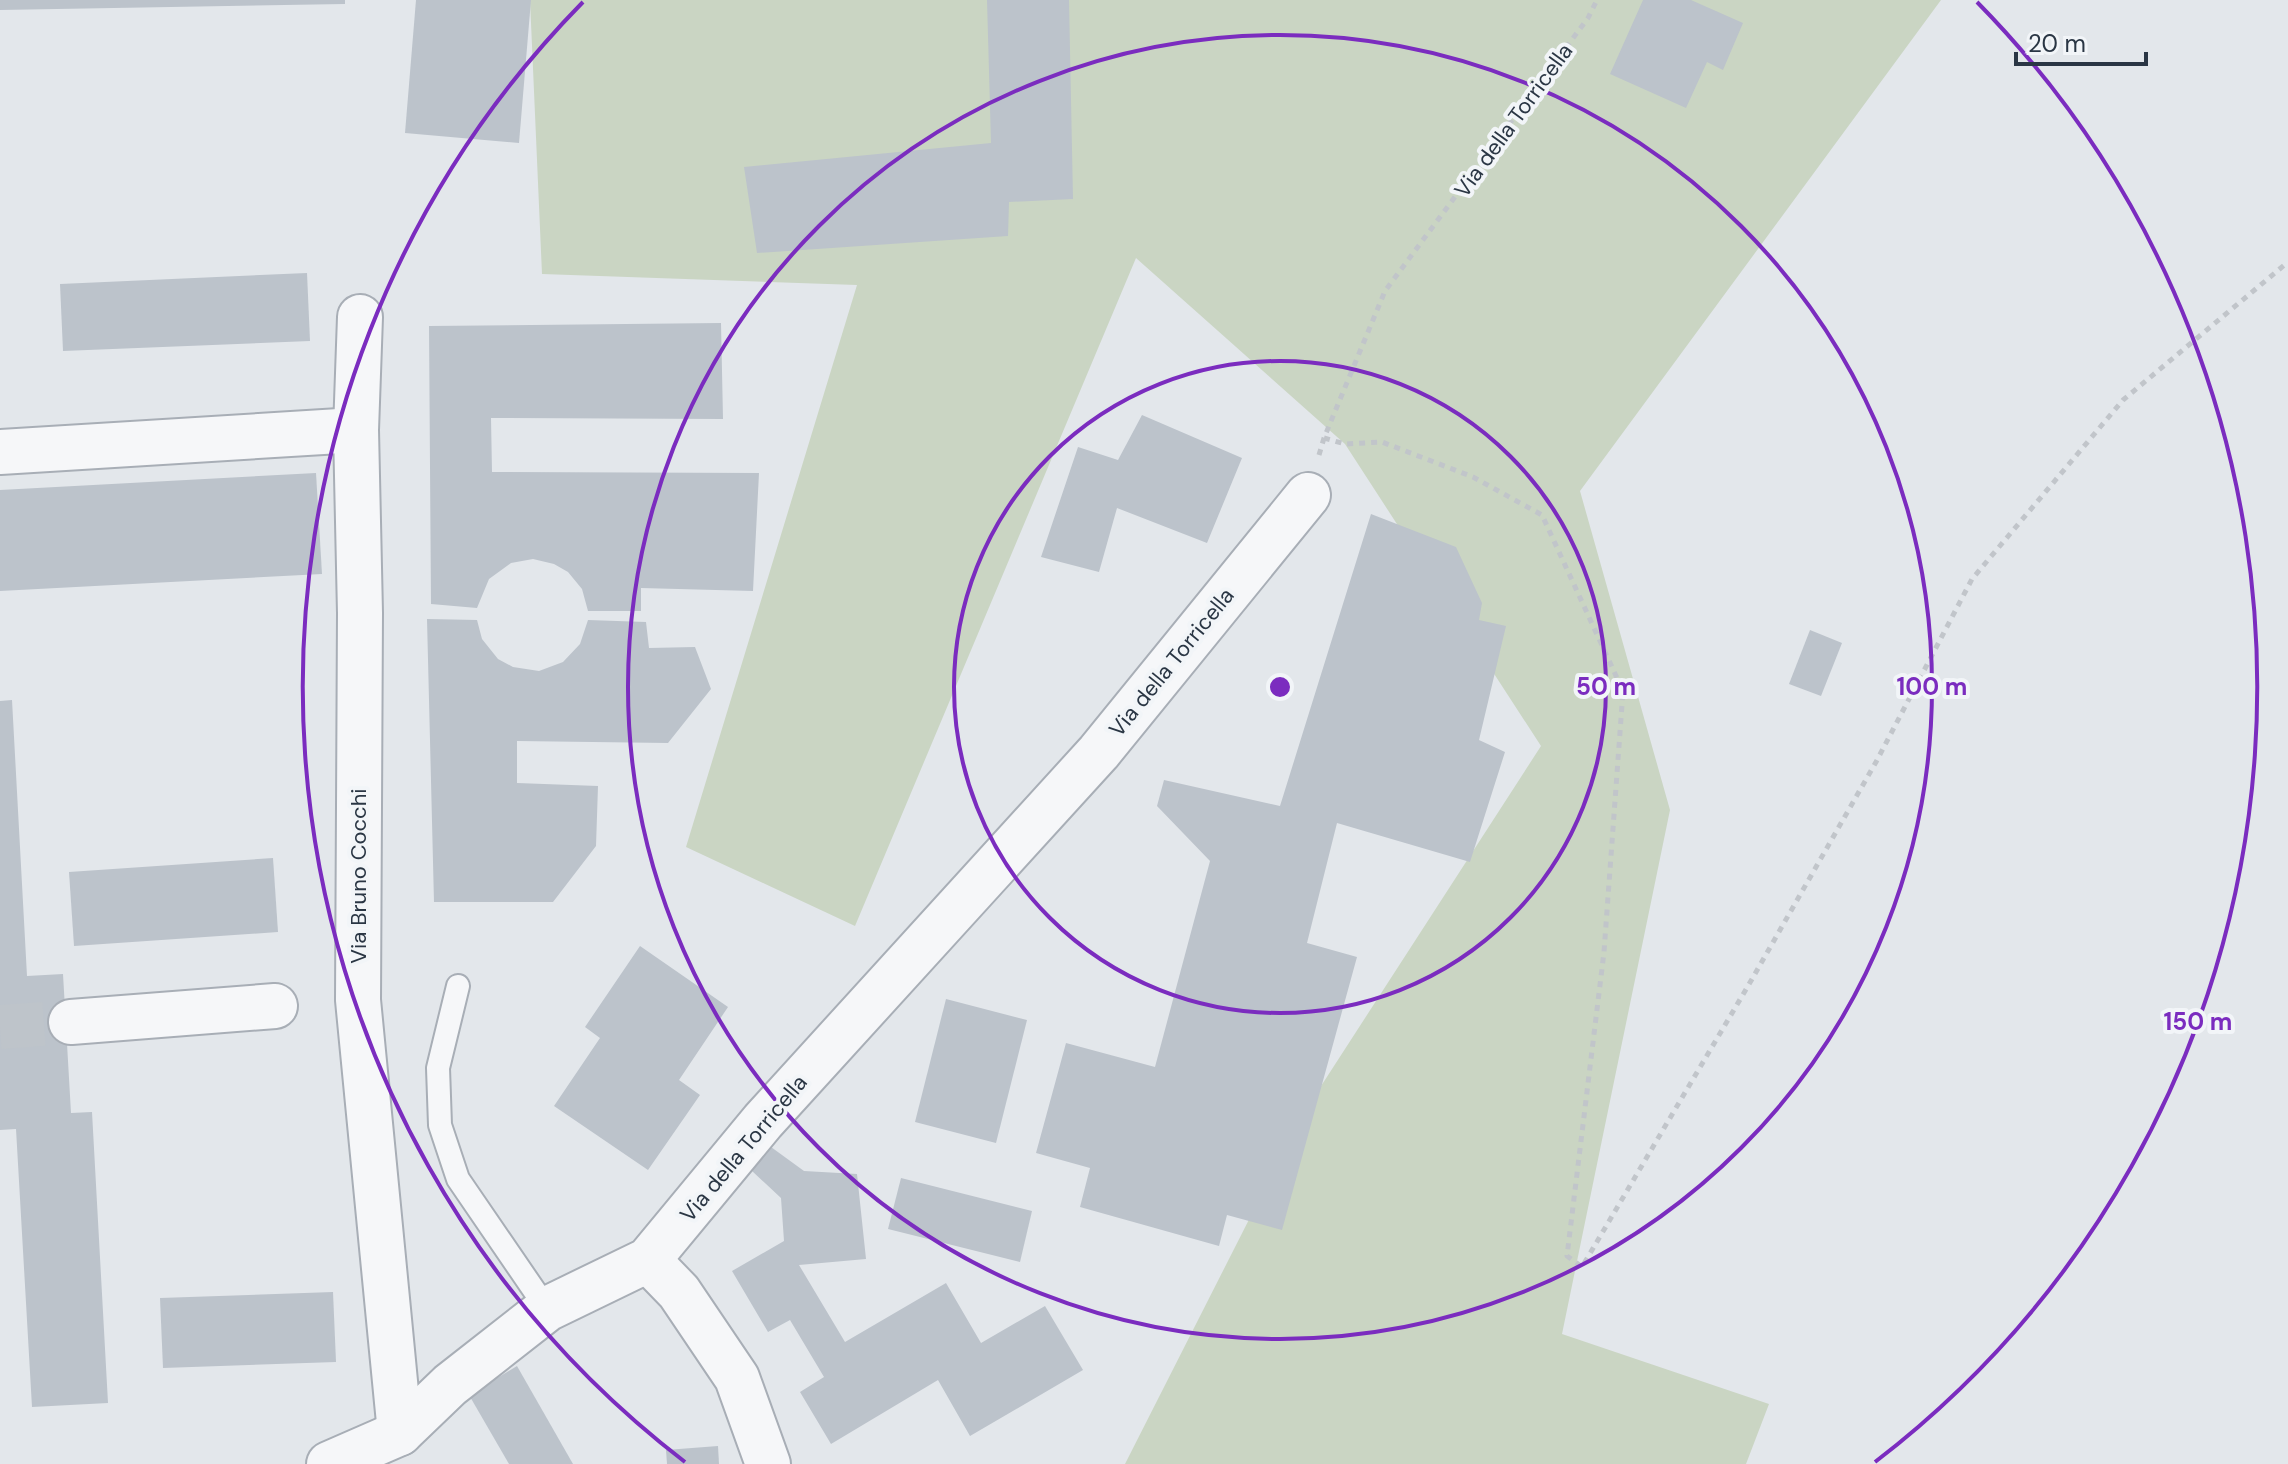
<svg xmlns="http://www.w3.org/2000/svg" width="2288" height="1464" viewBox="0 0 2288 1464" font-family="'DM Sans',sans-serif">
  <rect width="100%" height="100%" fill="#e3e7eb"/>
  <path fill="#cad5c3" d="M 530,0 L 1941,0 L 1580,491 L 1670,810 L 1562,1334 L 1769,1404 L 1746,1464 L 1125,1464 L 1301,1117 L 1541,746 L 1345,444 L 1136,258 L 855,926 L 686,847 L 857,285 L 542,274 Z"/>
  <g fill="#bcc3cb">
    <path d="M 0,0 L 345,0 L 345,4 L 0,10 Z"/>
    <path d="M 416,0 L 531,0 L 519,143 L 405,133 Z"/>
    <path d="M 987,0 L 1069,0 L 1073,199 L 1009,202 L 1008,236 L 757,253 L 744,167 L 991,143 Z"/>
    <path d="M 1643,0 L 1691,0 L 1743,23 L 1723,70 L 1707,62 L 1686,108 L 1610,74 Z"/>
    <path d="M 307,273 L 310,341 L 63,351 L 60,284 Z"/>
    <path d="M 721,323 L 723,419 L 491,418 L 492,472 L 759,473 L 753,591 L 641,588 L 641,611 L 588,611 L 582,589 L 568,572 L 554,564 L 533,559 L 511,563 L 489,579 L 477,608 L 431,604 L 429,326 Z"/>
    <path d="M 1142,415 L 1242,458 L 1207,543 L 1117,508 L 1099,572 L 1041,557 L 1078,447 L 1118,460 Z"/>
    <path d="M 316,473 L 322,574 L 0,591 L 0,490 Z"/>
    <path d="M 1371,514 L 1456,547 L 1482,603 L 1479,620 L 1506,626 L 1479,740 L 1505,752 L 1470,862 L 1337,823 L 1307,943 L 1357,957 L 1282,1230 L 1227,1215 L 1219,1246 L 1080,1207 L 1090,1168 L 1036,1153 L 1066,1043 L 1155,1067 L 1210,861 L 1157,806 L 1164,780 L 1280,806 Z"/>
    <path d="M 427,619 L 477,620 L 482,639 L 498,659 L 513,667 L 539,671 L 563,662 L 580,644 L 588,620 L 646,622 L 649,648 L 695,647 L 711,689 L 668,743 L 517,741 L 517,783 L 598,786 L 596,846 L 553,902 L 434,902 Z"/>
    <path d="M 1810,630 L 1842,643 L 1821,696 L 1789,684 Z"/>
    <path d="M 12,700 L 27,976 L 63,974 L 71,1113 L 92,1112 L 108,1403 L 32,1407 L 16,1129 L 0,1130 L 0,701 Z"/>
    <path d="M 273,858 L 278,932 L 74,946 L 69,872 Z"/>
    <path d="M 640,946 L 728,1007 L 679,1080 L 700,1095 L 648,1170 L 554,1106 L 600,1038 L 585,1027 Z"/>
    <path d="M 946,999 L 1027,1020 L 996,1143 L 915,1122 Z"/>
    <path d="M 771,1147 L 804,1171 L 857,1174 L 866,1259 L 799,1265 L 845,1342 L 946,1283 L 981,1343 L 1045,1306 L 1083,1370 L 970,1436 L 938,1380 L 831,1444 L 800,1392 L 824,1377 L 790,1320 L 768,1332 L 732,1271 L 784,1241 L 781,1198 L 752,1171 Z"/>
    <path d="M 901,1178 L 1032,1211 L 1020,1262 L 888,1229 Z"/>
    <path d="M 333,1292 L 336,1362 L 163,1368 L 160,1298 Z"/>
    <path d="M 517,1366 L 573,1464 L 509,1464 L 469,1395 Z"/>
    <path d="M 718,1446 L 719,1464 L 667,1464 L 666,1450 Z"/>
  </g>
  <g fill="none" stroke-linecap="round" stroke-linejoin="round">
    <path stroke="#bec4ca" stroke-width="44" stroke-dasharray="44 22" stroke-linecap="butt" d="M 0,1027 L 71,1022"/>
    <defs>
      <path id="service" d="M 458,986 L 438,1068 L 440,1125 L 458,1179 L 547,1309"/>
      <g id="minor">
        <path d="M 360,317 L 356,430 L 360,613 L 358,1000 L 400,1433"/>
        <path d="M 0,452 L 356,430"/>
        <path d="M 71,1022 L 275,1006"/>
        <path d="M 648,1260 L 679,1292 L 737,1378 L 768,1464"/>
        <path d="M 329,1464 L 400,1433 L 450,1385 L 547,1309 L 648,1260 L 763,1121 L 1099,752 L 1308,495"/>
      </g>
    </defs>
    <use href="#service" stroke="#a8aeb6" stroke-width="26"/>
    <use href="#minor" stroke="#a8aeb6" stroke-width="48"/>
    <g stroke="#c1c5ca" stroke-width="5" stroke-dasharray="6 6" stroke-linecap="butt">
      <path d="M 1324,438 L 1345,444 L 1382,442 L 1473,477 L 1542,515 L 1623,691 L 1604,952 L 1567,1256 L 1582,1267 L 1748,986 L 1876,762 L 1972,579 L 2123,400 L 2288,262"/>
      <path d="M 1319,455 L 1324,438 L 1385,291 L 1588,18 L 1597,0"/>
    </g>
    <use href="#service" stroke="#f6f7f9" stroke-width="22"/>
    <use href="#minor" stroke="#f6f7f9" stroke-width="44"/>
  </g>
  <g fill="none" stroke="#7b2cbf" stroke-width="4">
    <circle cx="1280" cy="687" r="326"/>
    <circle cx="1280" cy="687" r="652"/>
    <path d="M685 1462A977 977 0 0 1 583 2M1977 2A977 977 0 0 1 1875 1462"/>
  </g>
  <g text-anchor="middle" stroke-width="8" stroke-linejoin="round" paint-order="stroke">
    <g font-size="22" fill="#2a3644" stroke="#f2f5f8">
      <text transform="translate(1513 120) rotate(-54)" y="8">Via della Torricella</text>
      <text transform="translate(1171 662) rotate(-51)" y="8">Via della Torricella</text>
      <text transform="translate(358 876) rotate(-90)" y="8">Via Bruno Cocchi</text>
      <text transform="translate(743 1148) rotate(-50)" y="8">Via della Torricella</text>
    </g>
  </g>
  <circle cx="1280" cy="687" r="12" fill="#7b2cbf" stroke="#f2f5f8" stroke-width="4"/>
  <g font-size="24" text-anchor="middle" font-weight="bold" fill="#7b2cbf" stroke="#f2f5f8" stroke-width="8" stroke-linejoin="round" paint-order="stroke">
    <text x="1606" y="695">50 m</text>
    <text x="1932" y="695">100 m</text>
    <text x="2198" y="1030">150 m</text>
  </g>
  <path d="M2016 52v12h130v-12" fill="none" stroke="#2a3644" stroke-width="4"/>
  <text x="2028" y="52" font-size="24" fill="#2a3644" stroke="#f2f5f8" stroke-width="6" paint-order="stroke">20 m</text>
</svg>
